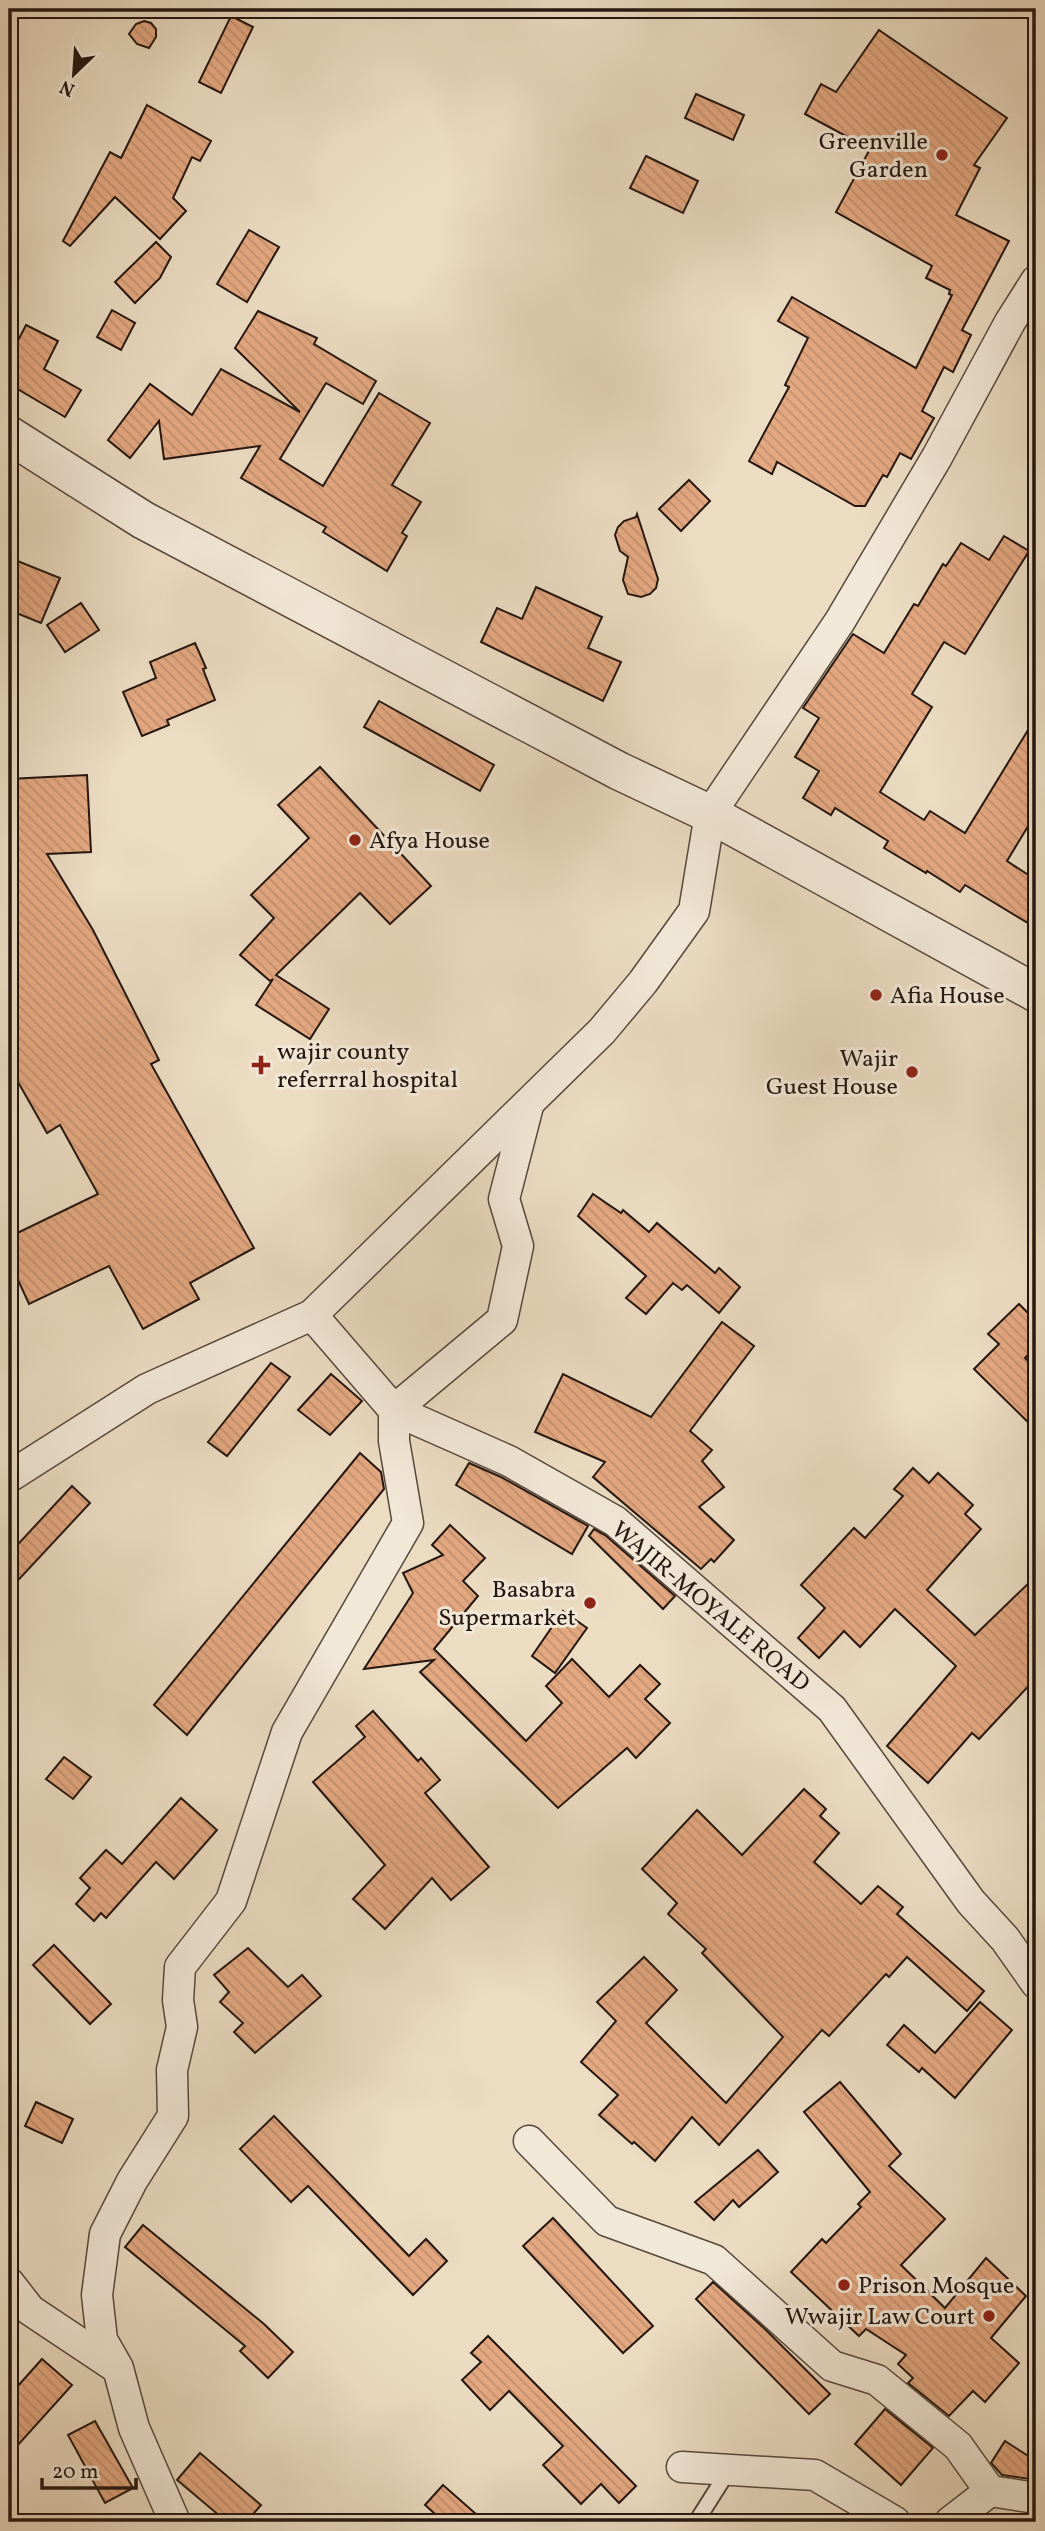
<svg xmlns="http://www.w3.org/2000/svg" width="1045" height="2531" viewBox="0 0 1045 2531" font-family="Vollkorn,serif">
  <defs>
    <pattern id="building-back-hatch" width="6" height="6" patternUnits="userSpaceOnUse" patternTransform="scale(1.75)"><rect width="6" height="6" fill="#e4a881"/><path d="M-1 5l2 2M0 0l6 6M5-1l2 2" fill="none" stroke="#c3906e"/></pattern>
  </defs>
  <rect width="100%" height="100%" fill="#ebdcc2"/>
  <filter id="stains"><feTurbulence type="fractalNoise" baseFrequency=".00286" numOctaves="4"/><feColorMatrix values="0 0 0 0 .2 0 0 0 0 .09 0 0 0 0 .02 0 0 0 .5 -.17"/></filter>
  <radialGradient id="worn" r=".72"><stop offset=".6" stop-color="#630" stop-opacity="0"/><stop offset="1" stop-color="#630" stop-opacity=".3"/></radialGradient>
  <g fill="url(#building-back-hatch)" stroke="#241610" stroke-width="2">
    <path d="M 231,16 L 253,27 L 221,93 L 199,82 Z"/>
    <path d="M 144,21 L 151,23 L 156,29 L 156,37 L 149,48 L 137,44 L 129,34 L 136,24 Z"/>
    <path d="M 879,30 L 1007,118 L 974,165 L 980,168 L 956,215 L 1009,241 L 962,330 L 971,335 L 953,372 L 944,367 L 922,411 L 934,418 L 911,459 L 900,453 L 887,477 L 883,475 L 865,506 L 855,506 L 777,462 L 772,474 L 749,461 L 789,387 L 785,385 L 808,338 L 778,321 L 792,297 L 916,368 L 952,295 L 949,294 L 950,290 L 926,278 L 932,266 L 836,212 L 870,149 L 805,114 L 821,84 L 836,92 Z"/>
    <path d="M 696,94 L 744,115 L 733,140 L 685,118 Z"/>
    <path d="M 147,105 L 211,141 L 200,161 L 192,157 L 173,198 L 186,211 L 160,239 L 115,197 L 70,246 L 63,241 L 110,152 L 121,158 Z"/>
    <path d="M 646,156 L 698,181 L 683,213 L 630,188 Z"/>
    <path d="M 249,230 L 279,247 L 247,302 L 217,284 Z"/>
    <path d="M 156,242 L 171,257 L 160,278 L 135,303 L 115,282 Z"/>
    <path d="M 112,310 L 135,323 L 121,350 L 97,337 Z"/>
    <path d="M 258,311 L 317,338 L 314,344 L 376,381 L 363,404 L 326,383 L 280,459 L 323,486 L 379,393 L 430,423 L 392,485 L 421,502 L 402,533 L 407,536 L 387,571 L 323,532 L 326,527 L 241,478 L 260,446 L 164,459 L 159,421 L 130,458 L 108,440 L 150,384 L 192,415 L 221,369 L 300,412 L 235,348 Z"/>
    <path d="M 26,325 L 58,341 L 44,369 L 81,390 L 65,417 L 9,384 L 9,358 Z"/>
    <path d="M 689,480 L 710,501 L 681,531 L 659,509 Z"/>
    <path d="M 637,514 L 658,579 L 656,588 L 650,594 L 641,597 L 628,594 L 623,580 L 628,557 L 620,551 L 615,535 L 618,527 L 624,521 L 636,517 Z"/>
    <path d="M 1004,536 L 1029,551 L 965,654 L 944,642 L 912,694 L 932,707 L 880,792 L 924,820 L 930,811 L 965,833 L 1036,717 L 1036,813 L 1007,861 L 1036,880 L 1036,928 L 965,885 L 960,892 L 927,871 L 926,873 L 884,848 L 888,841 L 835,808 L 831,815 L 803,798 L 819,771 L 795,757 L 819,718 L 803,708 L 853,634 L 884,653 L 914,604 L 918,606 L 943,564 L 946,566 L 961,543 L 989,560 Z"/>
    <path d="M 15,560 L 60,578 L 41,623 L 9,610 L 9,576 Z"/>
    <path d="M 536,587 L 602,617 L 588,648 L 621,662 L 603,701 L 481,642 L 497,608 L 522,619 Z"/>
    <path d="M 81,603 L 99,630 L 65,652 L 47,625 Z"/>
    <path d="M 195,643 L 206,668 L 203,669 L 215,700 L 167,720 L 169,725 L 142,736 L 123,692 L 156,678 L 150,662 Z"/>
    <path d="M 379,701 L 494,765 L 480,791 L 364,727 Z"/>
    <path d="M 320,767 L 431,886 L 390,924 L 360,893 L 276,975 L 329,1009 L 310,1039 L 256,1005 L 273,979 L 270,981 L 240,955 L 274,918 L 251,895 L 309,838 L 278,805 Z"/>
    <path d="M 87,775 L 91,852 L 47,854 L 93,930 L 159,1060 L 151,1064 L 254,1248 L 190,1283 L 199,1299 L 143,1329 L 109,1266 L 29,1304 L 19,1282 L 17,1284 L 9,1268 L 9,1237 L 98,1194 L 60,1125 L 47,1133 L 9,1066 L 9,779 Z"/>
    <path d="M 593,1194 L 621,1213 L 623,1210 L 649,1232 L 657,1223 L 715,1273 L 719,1268 L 740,1287 L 719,1313 L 687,1285 L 682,1290 L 673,1283 L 646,1314 L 626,1298 L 646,1276 L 578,1216 Z"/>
    <path d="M 1019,1304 L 1036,1321 L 1036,1346 L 1025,1358 L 1036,1369 L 1036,1430 L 974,1369 L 999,1344 L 988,1334 Z"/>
    <path d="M 722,1322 L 754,1346 L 690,1431 L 712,1450 L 702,1461 L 724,1487 L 699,1507 L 734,1540 L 714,1562 L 711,1559 L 701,1569 L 593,1477 L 605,1462 L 535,1432 L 563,1374 L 651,1417 Z"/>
    <path d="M 271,1363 L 290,1377 L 227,1456 L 208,1442 Z"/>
    <path d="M 331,1374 L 362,1401 L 330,1435 L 298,1410 Z"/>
    <path d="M 360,1453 L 381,1472 L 384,1489 L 187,1735 L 154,1705 Z"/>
    <path d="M 469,1463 L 501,1477 L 588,1526 L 572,1554 L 456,1485 Z"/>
    <path d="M 913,1468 L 929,1483 L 938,1473 L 973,1505 L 965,1514 L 981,1529 L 927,1590 L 975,1635 L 1036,1576 L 1036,1678 L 979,1739 L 972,1733 L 928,1783 L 887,1746 L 956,1666 L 895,1609 L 860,1647 L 844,1631 L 819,1658 L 798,1638 L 825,1608 L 801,1585 L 854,1528 L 865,1538 L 903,1496 L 894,1489 Z"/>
    <path d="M 72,1486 L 90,1503 L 9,1590 L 9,1554 Z"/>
    <path d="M 450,1525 L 485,1558 L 463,1581 L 478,1596 L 434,1649 L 526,1741 L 562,1703 L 546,1686 L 572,1659 L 609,1697 L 640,1665 L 660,1684 L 645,1699 L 670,1723 L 636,1758 L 627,1748 L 558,1808 L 420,1672 L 434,1660 L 364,1669 L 413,1593 L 403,1573 L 443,1555 L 432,1545 Z"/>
    <path d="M 594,1529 L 605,1535 L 675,1596 L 663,1609 L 589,1536 Z"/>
    <path d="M 563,1611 L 587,1628 L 555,1673 L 532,1656 Z"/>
    <path d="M 373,1711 L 418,1761 L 421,1758 L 440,1780 L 425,1793 L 489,1867 L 451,1900 L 432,1878 L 385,1929 L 353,1899 L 385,1865 L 313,1782 L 365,1737 L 356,1726 Z"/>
    <path d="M 64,1757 L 91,1777 L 73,1799 L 46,1779 Z"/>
    <path d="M 804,1789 L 826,1809 L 820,1816 L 839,1833 L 814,1862 L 861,1904 L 878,1886 L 903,1907 L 897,1914 L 984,1991 L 967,2011 L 907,1957 L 889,1977 L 886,1974 L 829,2036 L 822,2030 L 719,2145 L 692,2117 L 655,2161 L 634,2142 L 632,2144 L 599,2115 L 618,2095 L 581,2062 L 616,2021 L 597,2002 L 644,1957 L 677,1990 L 646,2023 L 726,2103 L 783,2037 L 702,1953 L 706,1949 L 668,1914 L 677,1903 L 642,1869 L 697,1810 L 742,1855 Z"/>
    <path d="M 181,1798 L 217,1830 L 174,1879 L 156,1862 L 106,1918 L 101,1913 L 94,1921 L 76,1904 L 90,1888 L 80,1878 L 106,1850 L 122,1864 Z"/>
    <path d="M 54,1945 L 111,2004 L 90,2024 L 33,1965 Z"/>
    <path d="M 248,1948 L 288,1987 L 302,1975 L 321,1996 L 255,2053 L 234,2032 L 243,2023 L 220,2002 L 229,1992 L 214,1975 Z"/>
    <path d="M 980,2002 L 1012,2030 L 955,2098 L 922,2068 L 919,2072 L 887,2045 L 904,2025 L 935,2053 Z"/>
    <path d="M 840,2082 L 901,2154 L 889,2166 L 945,2219 L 901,2265 L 945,2308 L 986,2258 L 1026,2296 L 991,2338 L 1019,2363 L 985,2402 L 973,2391 L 949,2416 L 908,2383 L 913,2378 L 898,2364 L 906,2355 L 866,2329 L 859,2336 L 791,2272 L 822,2239 L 826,2243 L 861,2207 L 858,2204 L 870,2192 L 804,2112 Z"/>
    <path d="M 36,2102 L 73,2119 L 62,2143 L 25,2126 Z"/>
    <path d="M 274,2116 L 409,2256 L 426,2239 L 447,2261 L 413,2295 L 308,2186 L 291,2202 L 240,2149 Z"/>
    <path d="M 758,2150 L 778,2172 L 739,2207 L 733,2200 L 714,2220 L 695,2202 Z"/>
    <path d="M 553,2218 L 653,2326 L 623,2353 L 523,2246 Z"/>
    <path d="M 143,2225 L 264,2324 L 293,2352 L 268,2378 L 240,2351 L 245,2346 L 125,2247 Z"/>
    <path d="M 713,2282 L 766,2330 L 830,2394 L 809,2414 L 696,2299 Z"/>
    <path d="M 488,2336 L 636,2486 L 619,2503 L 601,2484 L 581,2504 L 543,2465 L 563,2446 L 509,2391 L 490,2410 L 462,2380 L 481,2362 L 471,2353 Z"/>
    <path d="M 42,2359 L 72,2385 L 9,2455 L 9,2396 Z"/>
    <path d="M 885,2409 L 933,2448 L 901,2485 L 855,2444 Z"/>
    <path d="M 95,2421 L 133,2488 L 105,2503 L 68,2435 Z"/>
    <path d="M 1005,2441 L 1036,2461 L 1036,2469 L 1030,2479 L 1002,2475 L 991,2463 Z"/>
    <path d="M 200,2453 L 261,2505 L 246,2522 L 227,2522 L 177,2480 Z"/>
    <path d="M 443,2485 L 485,2522 L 444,2522 L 425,2505 Z"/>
  </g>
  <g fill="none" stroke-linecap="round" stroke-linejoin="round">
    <defs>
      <path id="service" d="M 696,2522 L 729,2470"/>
      <g id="minor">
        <path d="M 312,1315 L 394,1410 L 509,1461 L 615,1521 L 832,1709 L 971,1902 L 1005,1939 L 1036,1983"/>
        <path d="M 9,1477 L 147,1389 L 312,1315 L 602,1031 L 643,982 L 694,911 L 710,814 L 840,621 L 937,457 L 1010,322 L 1036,281"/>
        <path d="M 529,2141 L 607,2221 L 714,2260 L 832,2366 L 877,2380 L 958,2446 L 990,2491"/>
        <path d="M 9,2283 L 30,2310 L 114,2366"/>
        <path d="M 682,2467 L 815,2475 L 895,2522"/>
        <path d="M 175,2522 L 134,2428 L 118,2368 L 102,2340 L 97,2295 L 105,2234 L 132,2181 L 173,2116 L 172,2070 L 182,2027 L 178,2000 L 180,1967 L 231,1901 L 287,1732 L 408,1523 L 394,1441 L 394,1410 L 502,1320 L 518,1246 L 504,1199 L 528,1106"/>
        <path d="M 950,2522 L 990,2491 L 1036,2498"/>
      </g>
      <path id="tertiary" d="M 9,435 L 143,520 L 619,771 L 710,814 L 1036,993"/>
    </defs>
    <use href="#service" stroke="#56483c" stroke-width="18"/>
    <use href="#minor" stroke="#56483c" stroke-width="33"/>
    <use href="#tertiary" stroke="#56483c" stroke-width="40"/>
    <use href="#service" stroke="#f2e8d7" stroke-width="14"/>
    <use href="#minor" stroke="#f2e8d7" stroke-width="30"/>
    <use href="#tertiary" stroke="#f2e8d7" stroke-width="37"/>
  </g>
  <g fill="#8f2418" stroke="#f2e8d7" stroke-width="2.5">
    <circle cx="942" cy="155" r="7"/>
    <circle cx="355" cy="840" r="7"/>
    <circle cx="876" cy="995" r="7"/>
    <path d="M257.5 1054.5h7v7h7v7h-7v7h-7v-7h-7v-7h7z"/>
    <circle cx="912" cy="1072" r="7"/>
    <circle cx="590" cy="1603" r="7"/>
    <circle cx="844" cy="2285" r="7"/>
    <circle cx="989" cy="2316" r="7"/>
  </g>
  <g text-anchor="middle" stroke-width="6" stroke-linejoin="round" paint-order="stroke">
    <g font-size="24" fill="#241610" stroke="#f2e8d7" text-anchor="end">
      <text x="928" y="149">Greenville<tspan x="928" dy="28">Garden</tspan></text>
      <text x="369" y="848" text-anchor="start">Afya House</text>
      <text x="890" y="1003" text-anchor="start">Afia House</text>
      <text x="277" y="1059" text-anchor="start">wajir county<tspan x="277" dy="28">referrral hospital</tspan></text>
      <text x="898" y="1066">Wajir<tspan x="898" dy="28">Guest House</tspan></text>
      <text x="576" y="1597">Basabra<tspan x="576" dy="28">Supermarket</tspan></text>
      <text x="858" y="2293" text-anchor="start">Prison Mosque</text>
      <text x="975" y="2324">Wwajir Law Court</text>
    </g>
    <g font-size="24" fill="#241610" stroke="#f2e8d7">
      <text transform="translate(711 1606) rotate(40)" y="8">WAJIR-MOYALE ROAD</text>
    </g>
  </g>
  <rect width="1045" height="2531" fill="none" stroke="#ebdcc2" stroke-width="35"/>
  <rect x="10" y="10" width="1024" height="2510" fill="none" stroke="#241610" stroke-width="3.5"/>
  <rect x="18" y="18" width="1010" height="2496" fill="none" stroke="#241610" stroke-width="2"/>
  <g transform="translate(74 74) rotate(205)" stroke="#f2e8d7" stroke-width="5" paint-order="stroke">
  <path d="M0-5L12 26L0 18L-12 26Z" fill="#241610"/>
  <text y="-10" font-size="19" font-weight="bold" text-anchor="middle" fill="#241610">N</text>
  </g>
  <path d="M42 2478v10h94v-10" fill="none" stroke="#241610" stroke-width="3.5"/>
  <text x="52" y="2478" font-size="21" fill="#241610" stroke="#f2e8d7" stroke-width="5" paint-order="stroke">20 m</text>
  <rect width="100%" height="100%" filter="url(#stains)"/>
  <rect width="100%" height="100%" fill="url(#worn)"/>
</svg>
